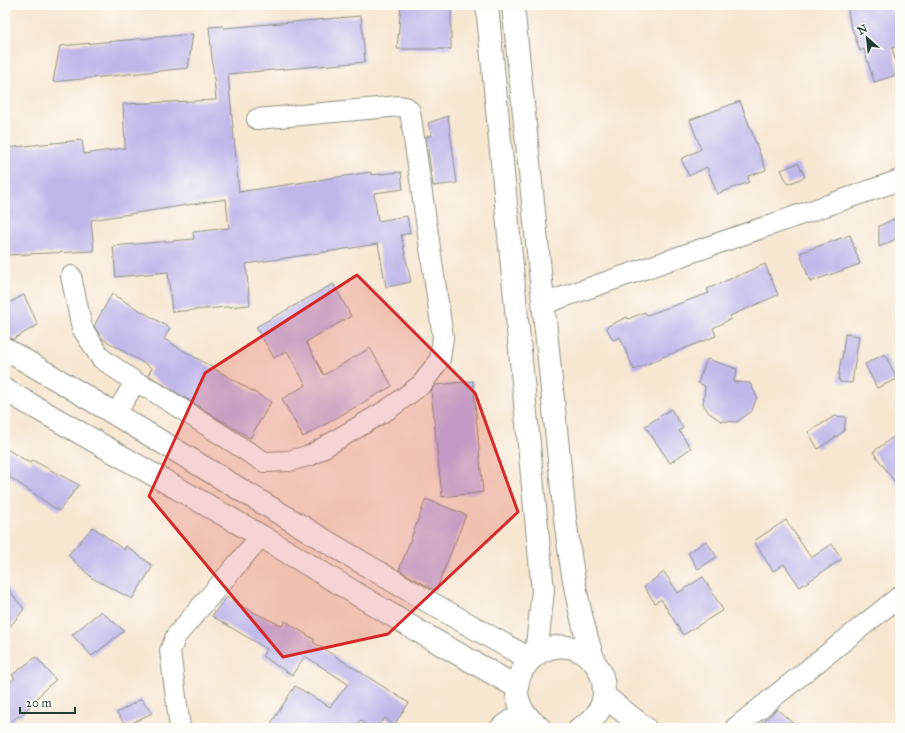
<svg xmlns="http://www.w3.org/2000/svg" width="905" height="733" viewBox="0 0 905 733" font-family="'IM FELL Great Primer',serif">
  <rect width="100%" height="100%" fill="#fdfcf7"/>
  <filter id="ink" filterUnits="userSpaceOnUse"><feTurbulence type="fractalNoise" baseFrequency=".025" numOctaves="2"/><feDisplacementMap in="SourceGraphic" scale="8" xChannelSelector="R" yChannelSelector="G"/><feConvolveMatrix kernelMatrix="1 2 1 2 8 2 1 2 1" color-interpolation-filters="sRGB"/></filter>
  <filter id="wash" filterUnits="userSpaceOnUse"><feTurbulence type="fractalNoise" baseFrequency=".012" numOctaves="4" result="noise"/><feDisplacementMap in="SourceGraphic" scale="16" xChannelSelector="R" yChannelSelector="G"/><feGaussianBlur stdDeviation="0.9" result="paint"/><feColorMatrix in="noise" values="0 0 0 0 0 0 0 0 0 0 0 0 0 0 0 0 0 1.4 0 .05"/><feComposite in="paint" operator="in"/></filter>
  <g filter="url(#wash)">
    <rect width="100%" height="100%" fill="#f7e6d0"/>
    <g id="blocks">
      <g fill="#bfb7ea">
        <path d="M 401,5 L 451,5 L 451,49 L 397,49 Z"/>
        <path d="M 847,5 L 900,5 L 900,46 L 892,48 L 899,74 L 874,82 L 864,49 L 860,51 L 850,23 Z"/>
        <path d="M 361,16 L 365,62 L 228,74 L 239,192 L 371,172 L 371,175 L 401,172 L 403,189 L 374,193 L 378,221 L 407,216 L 410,233 L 401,235 L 411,282 L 386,287 L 378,244 L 246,264 L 250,305 L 172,312 L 168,272 L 116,277 L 113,246 L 194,239 L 193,232 L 229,228 L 226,199 L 91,220 L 94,251 L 5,255 L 5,148 L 82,140 L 84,154 L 125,148 L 123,104 L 216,100 L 209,27 L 223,26 L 224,28 Z"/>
        <path d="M 193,34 L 188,68 L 53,82 L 60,46 Z"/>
        <path d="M 740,101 L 766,170 L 748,176 L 749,182 L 717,194 L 707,167 L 689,176 L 681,159 L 701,149 L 690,120 Z"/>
        <path d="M 448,116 L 457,183 L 433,186 L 426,136 L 432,136 L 428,123 Z"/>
        <path d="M 798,163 L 805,177 L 788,184 L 781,170 Z"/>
        <path d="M 900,216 L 900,237 L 879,247 L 879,226 Z"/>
        <path d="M 850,235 L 860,264 L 810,282 L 800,253 Z"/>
        <path d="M 765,264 L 778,295 L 730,316 L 731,319 L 713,328 L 716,336 L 668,355 L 634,370 L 620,337 L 613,340 L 606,327 L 627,317 L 628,319 L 645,312 L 647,315 L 709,293 L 707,289 Z"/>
        <path d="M 333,284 L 351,316 L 306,342 L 324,375 L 370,348 L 392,386 L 303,437 L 282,399 L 306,385 L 287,351 L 274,358 L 256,327 Z"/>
        <path d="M 112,294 L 170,328 L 164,339 L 271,402 L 250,438 L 148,375 L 152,368 L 103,339 L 94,326 Z"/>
        <path d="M 24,295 L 38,325 L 13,339 L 5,337 L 5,305 Z"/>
        <path d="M 845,334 L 859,336 L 852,383 L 840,382 L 840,380 L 838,380 L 841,359 L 842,359 Z"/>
        <path d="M 885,354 L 897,379 L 877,388 L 865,364 Z"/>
        <path d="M 707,359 L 737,369 L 734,382 L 750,383 L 757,397 L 752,411 L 737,422 L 721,421 L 709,413 L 703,404 L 705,386 L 698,383 Z"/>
        <path d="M 473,381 L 483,492 L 442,497 L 431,391 L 436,385 Z"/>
        <path d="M 671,409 L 683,428 L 679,431 L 691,448 L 670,463 L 645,426 Z"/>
        <path d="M 835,416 L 846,417 L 844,431 L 818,449 L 808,432 Z"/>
        <path d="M 900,432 L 900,489 L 873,452 Z"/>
        <path d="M 5,448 L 30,463 L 32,460 L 79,485 L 59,511 L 5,474 Z"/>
        <path d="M 426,499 L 466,515 L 436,590 L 429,587 L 399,570 Z"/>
        <path d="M 786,520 L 811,558 L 832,544 L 842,559 L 800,587 L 784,564 L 773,571 L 754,541 Z"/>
        <path d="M 93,527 L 124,550 L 126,546 L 153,566 L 132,599 L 92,578 L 68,555 Z"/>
        <path d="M 706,541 L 717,557 L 698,569 L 688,553 Z"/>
        <path d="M 664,572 L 678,593 L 703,577 L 723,610 L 683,635 L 661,599 L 655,603 L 644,587 Z"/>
        <path d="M 5,585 L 24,609 L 5,633 Z"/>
        <path d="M 227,597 L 241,606 L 282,626 L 285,621 L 315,640 L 313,642 L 409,703 L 394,725 L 385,718 L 376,728 L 370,728 L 360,720 L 355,728 L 268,728 L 295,686 L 330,707 L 348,684 L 305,656 L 292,675 L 262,656 L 267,649 L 212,616 Z"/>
        <path d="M 101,611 L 124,631 L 92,656 L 72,635 Z"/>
        <path d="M 36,657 L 56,680 L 47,687 L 20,717 L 18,716 L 5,728 L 5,686 L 15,678 L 12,675 Z"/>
        <path d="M 141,699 L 152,713 L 126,726 L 117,713 Z"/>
        <path d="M 777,709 L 798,728 L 757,728 Z"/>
      </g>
    </g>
  </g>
  <g filter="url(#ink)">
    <use href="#blocks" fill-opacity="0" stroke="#8b9282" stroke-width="1"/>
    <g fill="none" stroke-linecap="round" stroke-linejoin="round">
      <defs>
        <g id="minor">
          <path d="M 71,276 L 82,328 L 101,358 L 135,382"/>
          <path d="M 543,304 L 900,180"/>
          <path d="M 116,414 L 135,382 L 150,389 L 264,462 L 289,461 L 311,455 L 390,408 L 422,384 L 440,359 L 443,337 L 410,111 L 406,107 L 400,106 L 257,119"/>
          <path d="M 180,728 L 170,651 L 176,636 L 261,536"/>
          <path d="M 500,728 L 523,712"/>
          <path d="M 735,728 L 900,596"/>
        </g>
        <g id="tertiary">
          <path d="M 5,349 C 181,451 352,561 530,659"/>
          <path d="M 5,390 L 261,536 L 418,631 L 517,687"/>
          <path d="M 604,696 L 645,728"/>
        </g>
        <g id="primary">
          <path d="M 487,5 L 543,591 L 536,654"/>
          <path d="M 513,5 L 565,518 C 571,567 578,614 594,661"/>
          <path d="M 540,728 C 535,724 527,717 523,711 C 499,670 553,626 589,657 C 600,666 604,678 604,692 C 604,707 594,722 580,728"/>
        </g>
      </defs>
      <use href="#minor" stroke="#8b9282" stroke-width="22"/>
      <use href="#tertiary" stroke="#8b9282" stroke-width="24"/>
      <use href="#primary" stroke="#8b9282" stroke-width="24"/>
      <use href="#minor" stroke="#fff" stroke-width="20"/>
      <use href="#tertiary" stroke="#fff" stroke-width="22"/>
      <use href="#primary" stroke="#fff" stroke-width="22"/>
    </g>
  </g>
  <path fill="#d62828" fill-opacity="0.2" stroke="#d62828" stroke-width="3" stroke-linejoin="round" d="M 357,275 L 475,393 L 518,512 L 388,634 L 283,657 L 149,496 L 205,373 Z"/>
  <rect width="905" height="733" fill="none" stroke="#fdfcf7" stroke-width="20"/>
  <g transform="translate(867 38) rotate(332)" stroke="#fdfcf7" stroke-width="3" paint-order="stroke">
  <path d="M0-3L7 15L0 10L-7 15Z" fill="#1f3d34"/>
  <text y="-6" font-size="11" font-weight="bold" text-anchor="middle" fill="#1f3d34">N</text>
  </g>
  <path d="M20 707v6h55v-6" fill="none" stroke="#1f3d34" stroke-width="2"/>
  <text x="26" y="707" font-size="12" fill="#1f3d34" stroke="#fdfcf7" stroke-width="3" paint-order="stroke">20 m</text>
</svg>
